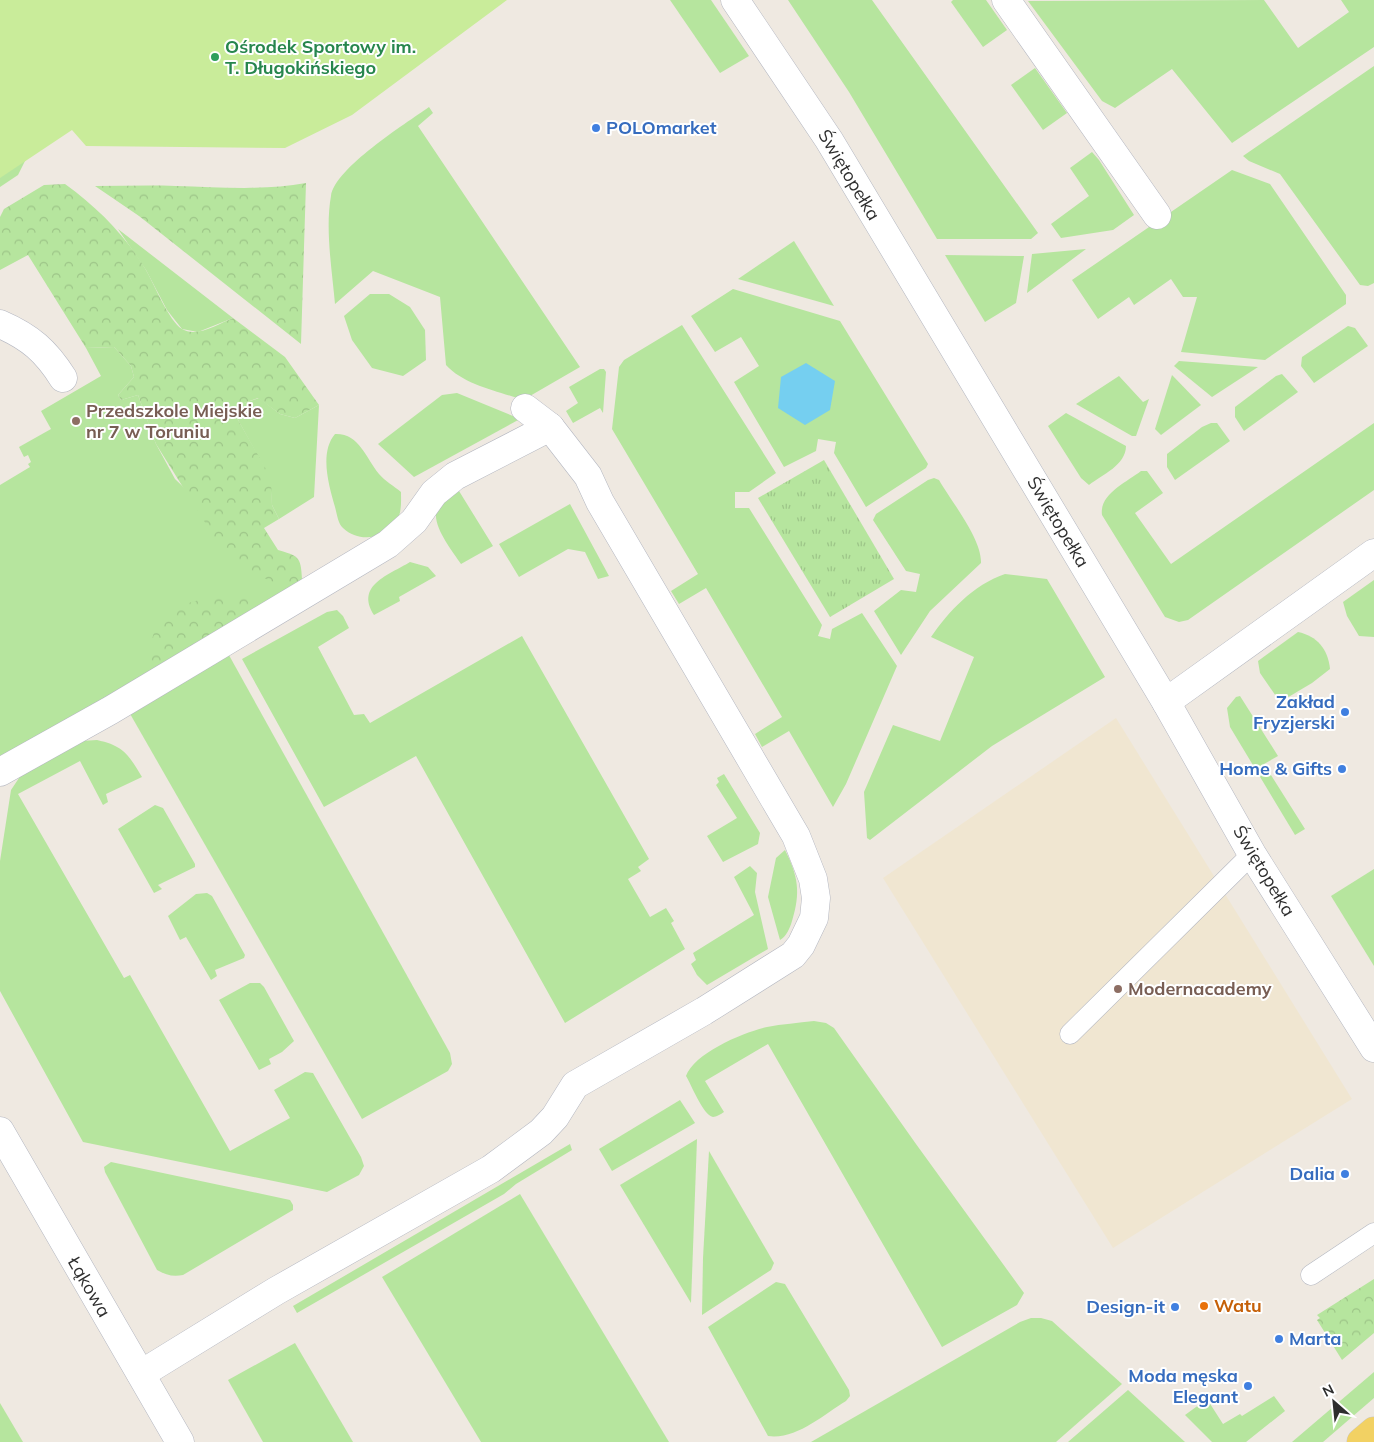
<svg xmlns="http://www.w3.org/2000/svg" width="1374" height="1442" viewBox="0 0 1374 1442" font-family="Mulish,sans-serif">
  <defs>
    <pattern id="forest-crowns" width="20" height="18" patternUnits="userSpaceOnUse" patternTransform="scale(1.25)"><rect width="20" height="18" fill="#b6e59e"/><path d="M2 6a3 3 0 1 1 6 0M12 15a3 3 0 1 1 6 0" fill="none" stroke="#9dc588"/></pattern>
    <pattern id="park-tufts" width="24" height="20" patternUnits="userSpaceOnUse" patternTransform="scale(1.25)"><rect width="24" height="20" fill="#b6e59e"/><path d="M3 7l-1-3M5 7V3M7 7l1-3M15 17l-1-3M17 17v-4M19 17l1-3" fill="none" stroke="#9dc588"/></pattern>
  </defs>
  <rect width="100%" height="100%" fill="#efe9e1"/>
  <path fill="#f0e6d1" d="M 1116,718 L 1352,1099 L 1113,1248 L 883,878 Z"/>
  <g fill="#b6e59e">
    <path d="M 670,0 L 711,0 L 749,56 L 720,73 Z"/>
    <path d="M 788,0 L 872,0 L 1038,233 L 1031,239 L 937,239 L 849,92 Z"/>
    <path d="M 953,0 L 986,0 L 1007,30 L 983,47 L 951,2 Z"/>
    <path d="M 1264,0 L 1298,48 L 1349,12 L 1341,0 L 1374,0 L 1374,47 L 1232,143 L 1172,69 L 1115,108 L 1102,101 L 1028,1 Z"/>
    <path d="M 1374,66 L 1374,283 L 1368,286 L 1360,285 L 1280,174 L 1249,161 L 1243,156 Z"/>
    <path d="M 1035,68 L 1067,113 L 1043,130 L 1011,85 Z"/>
    <path d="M 429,107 L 433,113 L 418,126 L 580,367 L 523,400 C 498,391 464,385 446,365 L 440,297 L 373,271 L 335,304 C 332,270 325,229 331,196 C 335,168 405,124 429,107 Z"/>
    <path d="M 1092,152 L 1099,160 L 1134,215 L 1113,230 L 1061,238 L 1051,224 L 1089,196 L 1070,168 Z"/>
    <path d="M 27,157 L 18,175 L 0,187 L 0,167 Z"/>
    <path d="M 1232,170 L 1270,184 L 1346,295 L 1346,304 L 1265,360 L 1181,352 L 1197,297 L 1183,297 L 1171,279 L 1134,305 L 1129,297 L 1098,319 L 1072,280 Z"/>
    <path d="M 118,229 L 233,318 L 198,332 L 182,329 L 167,310 L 146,270 Z"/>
    <path d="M 794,241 L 834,306 L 738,279 Z"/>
    <path d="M 1086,249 L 1027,293 L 1032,254 Z"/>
    <path d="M 945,255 L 1024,256 L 1016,303 L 985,322 Z"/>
    <path d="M 733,289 L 840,321 L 928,464 L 926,468 L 866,507 L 834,453 L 836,442 L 818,439 L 816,451 L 784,467 L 734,382 L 759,366 L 741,337 L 715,352 L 691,316 Z"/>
    <path d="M 370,294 L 389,294 L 410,307 L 425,330 L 426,360 L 403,376 L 372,368 L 352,340 L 344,316 Z"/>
    <path d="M 682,325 L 776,473 L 749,492 L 735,492 L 735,508 L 749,508 L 822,625 L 818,636 L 830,639 L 832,629 L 862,613 L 897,666 L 846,784 L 833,807 L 789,731 L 762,747 L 755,734 L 782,717 L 706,588 L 679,604 L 671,591 L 698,574 L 612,429 L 619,367 L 624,360 Z"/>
    <path d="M 1348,326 L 1355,328 L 1368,346 L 1314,383 L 1301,366 L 1302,357 Z"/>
    <path d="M 114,347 L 131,366 L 134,377 L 118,395 L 121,400 L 138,395 L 156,444 L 175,479 L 292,591 L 0,758 L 0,485 L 30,467 L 28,464 L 31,462 L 28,455 L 24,457 L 19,447 L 51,429 L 41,411 L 101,376 L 86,348 Z"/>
    <path d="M 1179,361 L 1258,367 L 1212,397 L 1174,366 Z"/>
    <path d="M 600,369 L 604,369 L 606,372 L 603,413 L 600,408 L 573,423 L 566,411 L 578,403 L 569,387 Z"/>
    <path d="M 1282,374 L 1298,392 L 1244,431 L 1235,417 L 1235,407 L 1276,376 Z"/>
    <path d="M 1172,375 L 1201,405 L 1161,435 L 1155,429 Z"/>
    <path d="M 1119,376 L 1143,402 L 1149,399 L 1136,436 L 1132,436 L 1076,404 Z"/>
    <path d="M 457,393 L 520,419 L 414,477 L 378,444 L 442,395 Z"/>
    <path d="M 259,398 L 280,414 L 295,418 L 319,405 L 314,497 L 279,519 L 272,505 L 270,478 L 237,418 L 244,403 Z"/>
    <path d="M 1066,413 L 1126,446 C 1126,465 1102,475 1089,485 L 1081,478 L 1048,426 Z"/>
    <path d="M 1211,423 L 1217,423 L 1230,441 L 1175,480 L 1167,467 L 1167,454 L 1202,427 Z"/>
    <path d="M 1374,423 L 1374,490 L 1188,620 L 1179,622 L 1165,617 L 1102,515 C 1099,494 1127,482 1141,471 L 1147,471 L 1163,493 L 1135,513 L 1171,564 Z"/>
    <path d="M 335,434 C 359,433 366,458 379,474 C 385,481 394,486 401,492 C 401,502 402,513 396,522 C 384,539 359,543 343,528 C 338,524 337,514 335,507 C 329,486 319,453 335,434 Z"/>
    <path d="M 934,478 L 939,480 C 951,501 982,539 981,563 L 930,611 L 901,655 L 874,611 L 901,590 L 916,592 L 920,574 L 906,571 L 873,520 L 876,514 L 928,480 Z"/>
    <path d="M 459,491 L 493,546 L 461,564 C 452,550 426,519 440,505 C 445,500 453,496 459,491 Z"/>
    <path d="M 570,504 L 609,576 L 598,579 L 585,552 L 568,549 L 519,577 L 499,544 Z"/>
    <path d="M 410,562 L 428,567 L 436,576 L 399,597 L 400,601 L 374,615 C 355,585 389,575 410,562 Z"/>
    <path d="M 1005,574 L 1047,579 L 1105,677 L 992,746 L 870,840 L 867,838 L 864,792 L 893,725 L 940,741 L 974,657 L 931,637 C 949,611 973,585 1005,574 Z"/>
    <path d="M 1374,580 L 1374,637 L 1359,636 L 1347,616 L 1343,602 Z"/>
    <path d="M 337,610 L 343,616 L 349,628 L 318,647 L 354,715 L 364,714 L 370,723 L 522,636 L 649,859 L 638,867 L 641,871 L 628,879 L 650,917 L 666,908 L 674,921 L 671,923 L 685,949 L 565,1023 L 416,756 L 324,807 L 242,659 L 327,612 Z"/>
    <path d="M 1298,632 C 1317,636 1328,649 1330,669 L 1312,683 L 1280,702 L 1260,673 L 1258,661 Z"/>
    <path d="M 225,648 L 450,1053 L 452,1064 L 448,1071 L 362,1119 L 129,712 Z"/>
    <path d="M 1240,696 L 1278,756 L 1264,764 L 1305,829 L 1295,835 L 1230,727 L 1227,708 L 1236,697 Z"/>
    <path d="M 97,740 C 124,746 128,754 142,777 L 106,794 L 108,802 L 103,805 L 80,761 L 18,794 L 124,978 L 130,975 L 230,1151 L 290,1118 L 274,1090 L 305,1072 L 313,1073 L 361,1157 L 364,1166 L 359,1175 L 327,1192 L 83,1142 L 0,991 L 0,861 L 11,790 L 21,775 L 81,741 Z"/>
    <path d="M 724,774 L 760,833 L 758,844 L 723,862 L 707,836 L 737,818 L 716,785 L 719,782 L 717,778 Z"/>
    <path d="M 155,805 L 163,808 L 195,864 L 195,867 L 158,885 L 162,889 L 154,893 L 118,829 Z"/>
    <path d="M 785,850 C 798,876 801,892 792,921 C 790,928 786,937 780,940 L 768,897 L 776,858 Z"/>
    <path d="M 750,866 L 757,873 L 755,892 L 768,949 L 707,985 L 697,975 L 691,964 L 696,960 L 693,953 L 754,915 L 734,877 Z"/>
    <path d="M 1374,869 L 1374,966 L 1331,896 Z"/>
    <path d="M 207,893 L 212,896 L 245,955 L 244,958 L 215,970 L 217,976 L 211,980 L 186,937 L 180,940 L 168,916 L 196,894 Z"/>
    <path d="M 250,983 L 260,983 L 264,987 L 294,1041 L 282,1052 L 269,1059 L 271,1064 L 259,1070 L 219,1000 Z"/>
    <path d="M 814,1021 L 826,1023 L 834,1028 L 916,1144 L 1024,1293 L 1017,1305 L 942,1347 L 768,1044 L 705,1081 L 724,1112 C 721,1114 716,1117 713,1117 C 703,1115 691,1084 686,1076 C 694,1053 744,1032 767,1027 C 782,1024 798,1023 814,1021 Z"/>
    <path d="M 680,1100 L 695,1123 L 612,1171 L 599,1149 Z"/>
    <path d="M 697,1139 L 691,1303 L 620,1185 Z"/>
    <path d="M 570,1144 L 572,1150 L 516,1184 L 504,1194 L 297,1313 L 293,1306 Z"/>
    <path d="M 709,1151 L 774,1263 L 771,1270 L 702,1315 L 703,1258 Z"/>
    <path d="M 111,1162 L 290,1200 L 293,1205 L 293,1210 L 183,1275 C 173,1277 166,1275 157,1270 L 105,1172 L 104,1167 Z"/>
    <path d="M 520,1194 L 669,1442 L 481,1442 L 382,1277 Z"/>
    <path d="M 776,1282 L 785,1284 L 849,1390 L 850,1396 L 846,1401 C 823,1415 796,1440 768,1436 L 708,1327 Z"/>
    <path d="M 1031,1318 L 1041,1318 L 1052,1321 L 1122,1384 L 1056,1442 L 811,1442 L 1020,1322 Z"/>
    <path d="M 295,1343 L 353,1442 L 263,1442 L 228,1380 Z"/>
    <path d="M 1374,1372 L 1374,1398 L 1323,1442 L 1292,1442 Z"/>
    <path d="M 1128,1390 L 1185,1442 L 1068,1442 Z"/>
    <path d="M 1274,1396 L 1285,1411 L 1246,1442 L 1212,1442 L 1185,1415 L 1207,1399 L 1223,1424 L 1240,1414 L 1242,1416 Z"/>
    <path d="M 0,1403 L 23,1442 L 0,1442 Z"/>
  </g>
  <g fill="url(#forest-crowns)">
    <path d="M 306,183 L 301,344 L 139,216 L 95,186 C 122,186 149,185 176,186 C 219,187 263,191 306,183 Z"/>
    <path d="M 65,184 C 98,208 125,235 146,270 C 154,284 169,321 182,329 C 197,338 218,324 233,318 L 285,357 L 319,405 L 295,418 L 280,414 L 258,398 L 244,403 L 237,418 L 271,478 L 272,505 L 279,519 L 264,528 L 278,550 C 298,556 301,556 302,579 L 292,591 L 253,573 L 221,548 L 156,444 L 138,395 L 121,400 L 118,395 L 134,377 L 131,366 L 114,347 L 86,348 L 28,255 L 0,270 L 0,217 L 4,209 L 44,185 Z"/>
    <path d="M 223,593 L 249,594 L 270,607 L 152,670 C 148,650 152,636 159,618 L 185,604 Z"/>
    <path d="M 1374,1279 L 1374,1333 L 1342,1360 L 1317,1320 L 1320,1318 L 1317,1315 Z"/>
  </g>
  <path fill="url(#park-tufts)" d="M 824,460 L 894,579 L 830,617 L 758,498 Z"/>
  <path fill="#c9ec9a" d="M 0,0 L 507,0 L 352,115 L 285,148 L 86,146 L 72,130 L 0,178 Z"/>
  <path fill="#75cff0" d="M 806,363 L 835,381 L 830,410 L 805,425 L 778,408 L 781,377 Z"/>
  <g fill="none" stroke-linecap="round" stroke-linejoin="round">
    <defs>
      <g id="service">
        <path d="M 1070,1034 L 1252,854"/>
        <path d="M 1311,1275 L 1374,1233"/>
      </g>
      <g id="minor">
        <path d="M 735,0 L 829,140 L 1166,702 L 1252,854 L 1374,1048"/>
        <path d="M 1006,0 L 1157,215"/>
        <path d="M 0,324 C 30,337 46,351 63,378"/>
        <path d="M 1166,702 L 1374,553"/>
        <path d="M 0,772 L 111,710 L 388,544 L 414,521 L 434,493 L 455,476 L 550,427 L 525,408"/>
        <path d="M 0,1131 L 180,1442"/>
        <path d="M 141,1374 L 276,1291 L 491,1169 L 541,1132 L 555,1117 L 575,1085 L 704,1011 L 793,955 L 801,945 L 814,918 L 816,898 L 813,879 L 796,836 L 600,502 L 588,476 L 550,427"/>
      </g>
      <path id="primary" d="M 1361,1442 L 1374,1431"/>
    </defs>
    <use href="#service" stroke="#b4b7c1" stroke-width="21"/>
    <use href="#minor" stroke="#b4b7c1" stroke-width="29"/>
    <use href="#primary" stroke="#c9c9c9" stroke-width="29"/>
    <use href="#service" stroke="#fff" stroke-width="20"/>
    <use href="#minor" stroke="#fff" stroke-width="28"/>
    <use href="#primary" stroke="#f2d163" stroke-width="28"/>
  </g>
  <circle fill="#2e9e5b" stroke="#fff" stroke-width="2" cx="215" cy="57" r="5"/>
  <g fill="#3f7fe0" stroke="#fff" stroke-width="2">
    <circle cx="596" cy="128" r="5"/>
    <circle cx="1345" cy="712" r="5"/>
    <circle cx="1342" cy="769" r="5"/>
    <circle cx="1345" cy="1174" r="5"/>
    <circle cx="1175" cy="1307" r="5"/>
    <circle cx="1279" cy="1339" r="5"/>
    <circle cx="1248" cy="1386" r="5"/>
  </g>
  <g fill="#8d6e63" stroke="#fff" stroke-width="2">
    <circle cx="76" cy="421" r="5"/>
    <circle cx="1118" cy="989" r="5"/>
  </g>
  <circle fill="#e8710a" stroke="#fff" stroke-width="2" cx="1204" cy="1306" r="5"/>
  <g text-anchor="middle" stroke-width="4" stroke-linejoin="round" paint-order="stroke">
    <g font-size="18" font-weight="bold" fill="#27864d" stroke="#fff" text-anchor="start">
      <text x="225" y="53">Ośrodek Sportowy im.<tspan x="225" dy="21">T. Długokińskiego</tspan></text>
    </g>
    <g font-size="18" font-weight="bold" fill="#366cbe" stroke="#fff" text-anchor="end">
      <text x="606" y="134" text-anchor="start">POLOmarket</text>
      <text x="1335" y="708">Zakład<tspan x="1335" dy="21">Fryzjerski</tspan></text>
      <text x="1332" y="775">Home &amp; Gifts</text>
      <text x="1335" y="1180">Dalia</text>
      <text x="1165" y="1313">Design-it</text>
      <text x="1289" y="1345" text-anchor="start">Marta</text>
      <text x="1238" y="1382">Moda męska<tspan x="1238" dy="21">Elegant</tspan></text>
    </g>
    <g font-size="18" fill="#2e2e2e" stroke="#fff">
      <text transform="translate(849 175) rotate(59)" y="6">Świętopełka</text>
      <text transform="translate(1058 522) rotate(59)" y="6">Świętopełka</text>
      <text transform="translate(1264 871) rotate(59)" y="6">Świętopełka</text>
      <text transform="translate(89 1287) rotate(60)" y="6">Łąkowa</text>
    </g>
    <g font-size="18" font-weight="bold" fill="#785e54" stroke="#fff" text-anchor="start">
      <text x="86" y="417">Przedszkole Miejskie<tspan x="86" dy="21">nr 7 w Toruniu</tspan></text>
      <text x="1128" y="995">Modernacademy</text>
    </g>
    <g font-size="18" font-weight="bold" fill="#c56008" stroke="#fff" text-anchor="start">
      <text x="1214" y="1312">Watu</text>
    </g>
  </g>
  <g transform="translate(1334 1402) rotate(333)" stroke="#ffffff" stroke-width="4" paint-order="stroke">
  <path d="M0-4L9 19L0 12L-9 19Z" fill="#2e2e2e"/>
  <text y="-8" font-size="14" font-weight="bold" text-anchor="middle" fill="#2e2e2e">N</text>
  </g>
</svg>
